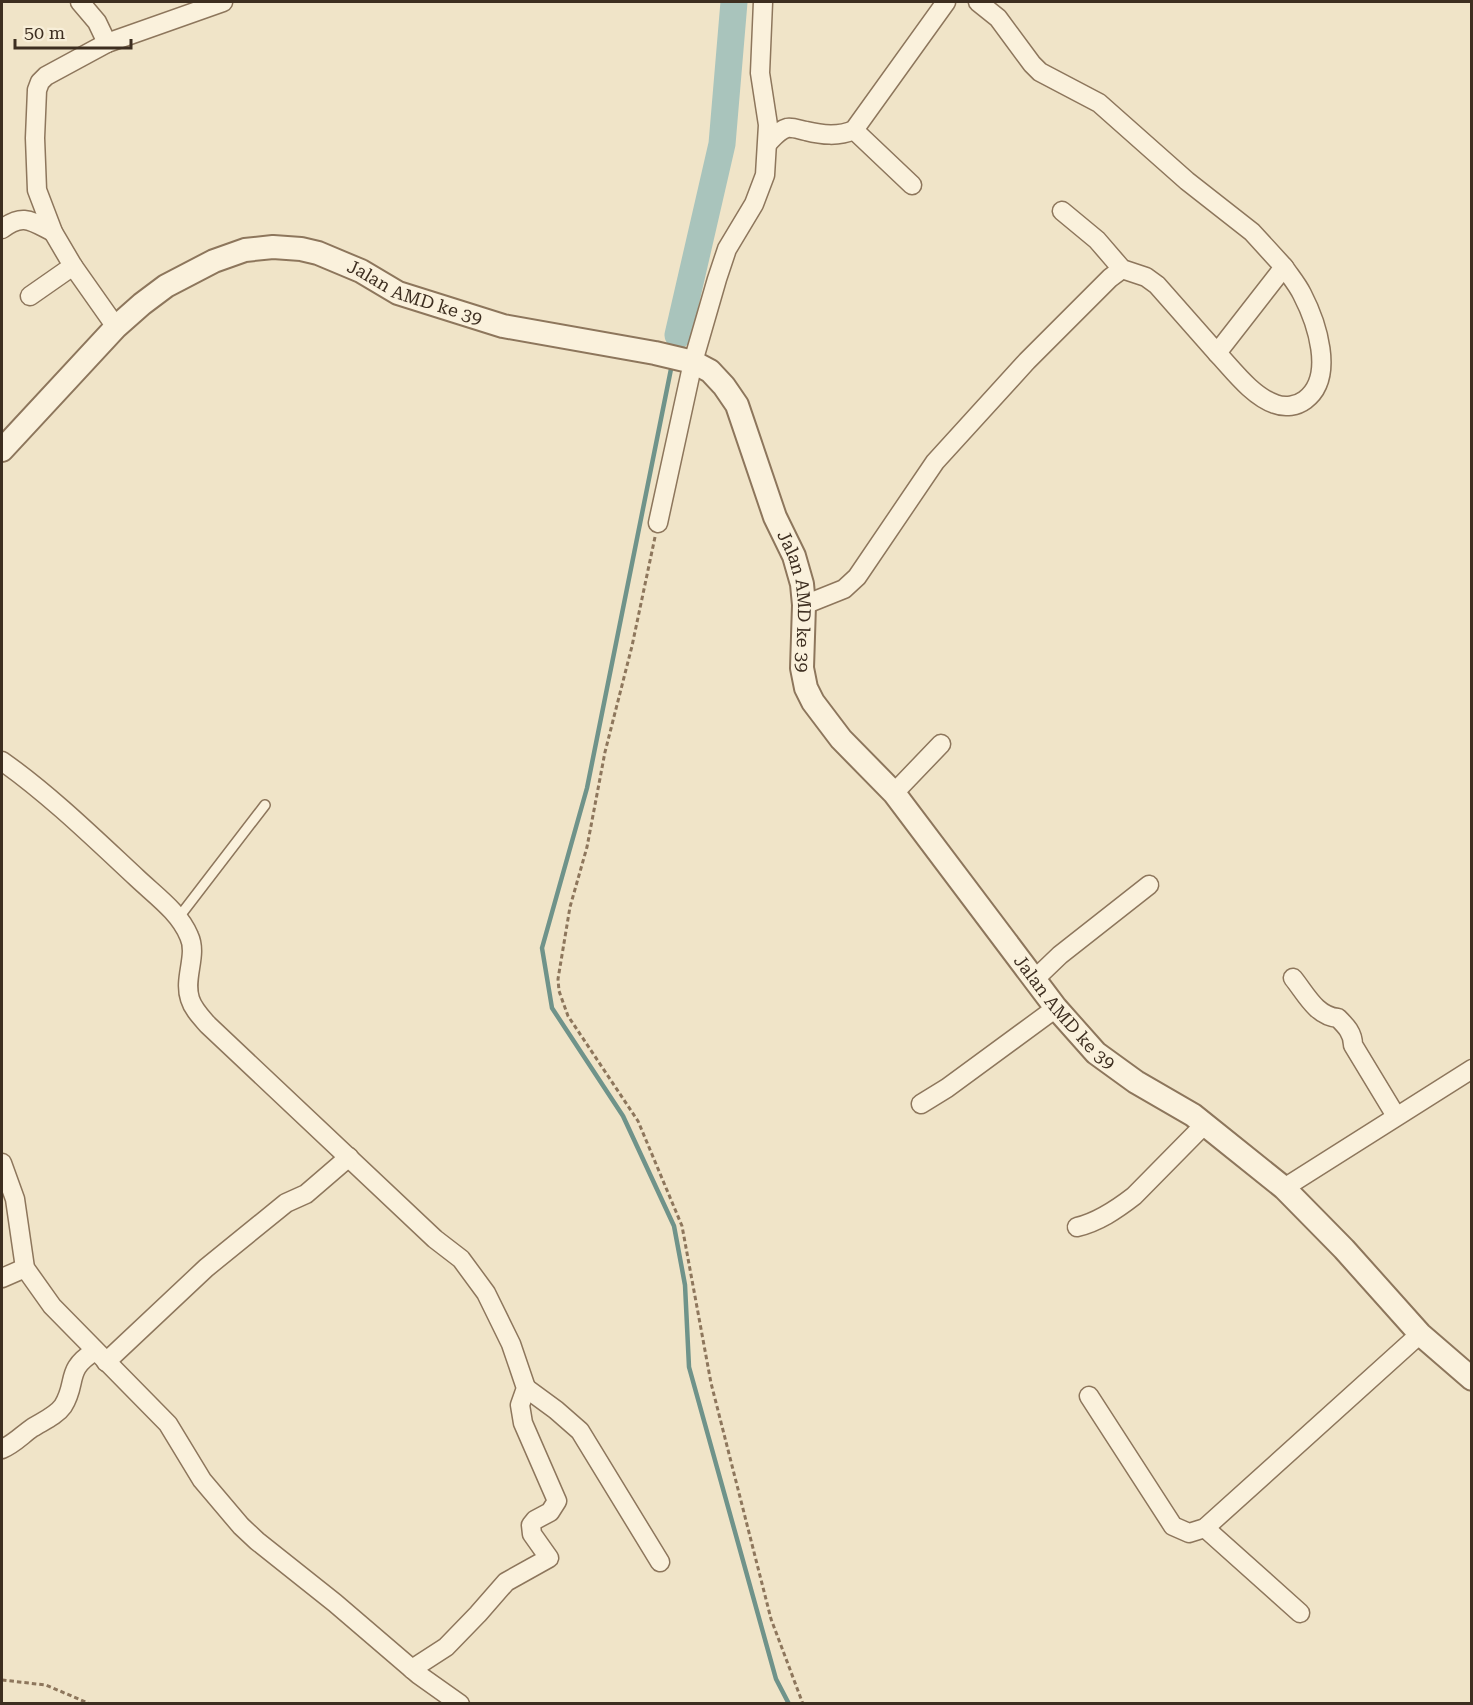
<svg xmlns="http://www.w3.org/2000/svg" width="1473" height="1705" viewBox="0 0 1473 1705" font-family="'Roboto Serif',serif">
  <rect width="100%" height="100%" fill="#f0e4c8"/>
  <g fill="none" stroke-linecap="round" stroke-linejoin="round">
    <g stroke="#6f938a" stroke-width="4.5">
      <path d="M 675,350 L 678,335"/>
      <path d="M 672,364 L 587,788 L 542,948 L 552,1008 L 623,1116 L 674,1226 L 685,1285 L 689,1367 L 776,1679 L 789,1704"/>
    </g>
    <path stroke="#a9c4bc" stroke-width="27" d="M 678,335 L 722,144 L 734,2"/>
    <defs>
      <path id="service" d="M 179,917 L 265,805"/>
      <g id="minor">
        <path d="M 80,2 L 97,22 L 107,43"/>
        <path d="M 978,2 L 998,18 L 1032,64 L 1040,72 L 1099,103 L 1187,181 L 1252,232 L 1284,267 L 1217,353 L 1157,285 L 1146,277 L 1122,269 L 1097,240 L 1062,211"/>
        <path d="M 854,130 L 912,185"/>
        <path d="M 768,143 C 773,138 779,130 787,128 C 793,127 800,130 806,131 C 822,135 838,137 854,130 L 946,2"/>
        <path d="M 2,229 C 23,213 31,221 53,232"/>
        <path d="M 30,296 L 73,266"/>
        <path d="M 116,327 L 73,266 L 53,232 L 37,190 L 35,138 L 37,90 L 40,82 L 46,76 L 107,43 L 223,2"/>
        <path d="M 1217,353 C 1233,370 1252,396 1275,404 C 1285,408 1297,406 1305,400 C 1336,377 1316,321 1302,294 C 1297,284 1290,276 1284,267"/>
        <path d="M 658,523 L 693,362 L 717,279 L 727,249 L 754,204 L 765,175 L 768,125 L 760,73 L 763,2"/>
        <path d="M 804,605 L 844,589 L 857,577 L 935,462 L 1027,361 L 1110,278 L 1122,269"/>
        <path d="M 2,761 C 50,795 94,838 137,878 C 156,896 179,912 189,936 C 198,955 183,978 190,999 C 193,1009 201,1017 208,1025 L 435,1239 L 461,1259 L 486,1293 L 511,1344 L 526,1388 L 520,1405 L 523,1423 L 557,1501 L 550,1512 L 535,1520 L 531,1525 L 532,1534 L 549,1558 L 506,1582 L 478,1614 L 446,1647 L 412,1669"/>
        <path d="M 894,793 L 941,744"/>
        <path d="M 1036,978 L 1060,955 L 1149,885"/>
        <path d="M 1293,978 C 1306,994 1316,1016 1338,1018 C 1346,1026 1353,1033 1353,1045 L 1396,1116"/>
        <path d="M 921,1104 L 947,1088 L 1056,1008"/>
        <path d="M 2,1163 L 15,1199 L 25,1268 L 52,1306 L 168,1424 L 202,1480 L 241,1526 L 257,1541 L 335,1603 L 419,1675 L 460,1704"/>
        <path d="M 1284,1188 L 1472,1069"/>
        <path d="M 1077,1227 C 1098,1222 1116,1210 1134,1196 L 1204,1125"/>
        <path d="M 2,1278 L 25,1268"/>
        <path d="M 106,1362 L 206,1268 L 286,1203 L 306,1194 L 349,1157"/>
        <path d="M 526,1388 L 556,1410 L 580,1431 L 660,1562"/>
        <path d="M 1089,1396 L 1173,1526 L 1189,1533 L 1205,1528 L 1420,1334"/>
        <path d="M 2,1449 C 14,1444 22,1435 32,1428 C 43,1421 56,1416 63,1406 C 78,1382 64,1370 95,1351"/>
        <path d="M 1205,1528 L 1300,1613"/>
      </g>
      <g id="tertiary">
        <path id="s1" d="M 2,450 L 116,327 L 142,304 L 166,286 L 214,261 L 245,250 L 273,247 L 301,249 L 318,253 L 361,271 L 398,293 L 503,326 L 655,353 L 693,362 L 710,371 L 724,386 L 737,405 L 775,517 L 794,556 L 802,584 L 804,605 L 802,668 L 806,688 L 813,702 L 841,739 L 894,793 L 1056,1008 L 1096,1053 L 1136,1082 L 1193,1115 L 1284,1188 L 1344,1249 L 1420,1334 L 1472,1379"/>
      </g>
    </defs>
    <use href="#service" stroke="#8d765c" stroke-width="12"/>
    <use href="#minor" stroke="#8d765c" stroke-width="21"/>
    <use href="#tertiary" stroke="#8d765c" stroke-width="26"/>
    <g stroke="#8d765c" stroke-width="3" stroke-dasharray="4.5 3" stroke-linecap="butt">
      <path d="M 655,537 L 632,646 L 605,752 L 587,847 L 570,907 L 558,979 L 559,991 L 568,1016 L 638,1121 L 682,1226 L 711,1383 L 771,1619 L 803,1704"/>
      <path d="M 2,1680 L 46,1685 L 90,1704"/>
    </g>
    <use href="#service" stroke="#faf1dc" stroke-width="9"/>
    <use href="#minor" stroke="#faf1dc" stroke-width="18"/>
    <use href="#tertiary" stroke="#faf1dc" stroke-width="22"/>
  </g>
  <g text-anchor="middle" stroke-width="5" stroke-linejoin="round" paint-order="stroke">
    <g font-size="18" fill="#3d2e20" stroke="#f7eed8">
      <text dy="6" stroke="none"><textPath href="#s1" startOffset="498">Jalan AMD ke 39</textPath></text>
      <text dy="6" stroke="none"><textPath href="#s1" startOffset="1056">Jalan AMD ke 39</textPath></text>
      <text dy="6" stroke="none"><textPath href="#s1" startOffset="1560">Jalan AMD ke 39</textPath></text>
    </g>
  </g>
  <rect width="1473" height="1705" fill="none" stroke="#3d2e20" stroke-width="6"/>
  <path d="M15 39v9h116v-9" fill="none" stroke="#3d2e20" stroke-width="3"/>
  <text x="24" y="39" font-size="18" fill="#3d2e20" stroke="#f7eed8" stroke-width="4.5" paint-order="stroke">50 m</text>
</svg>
